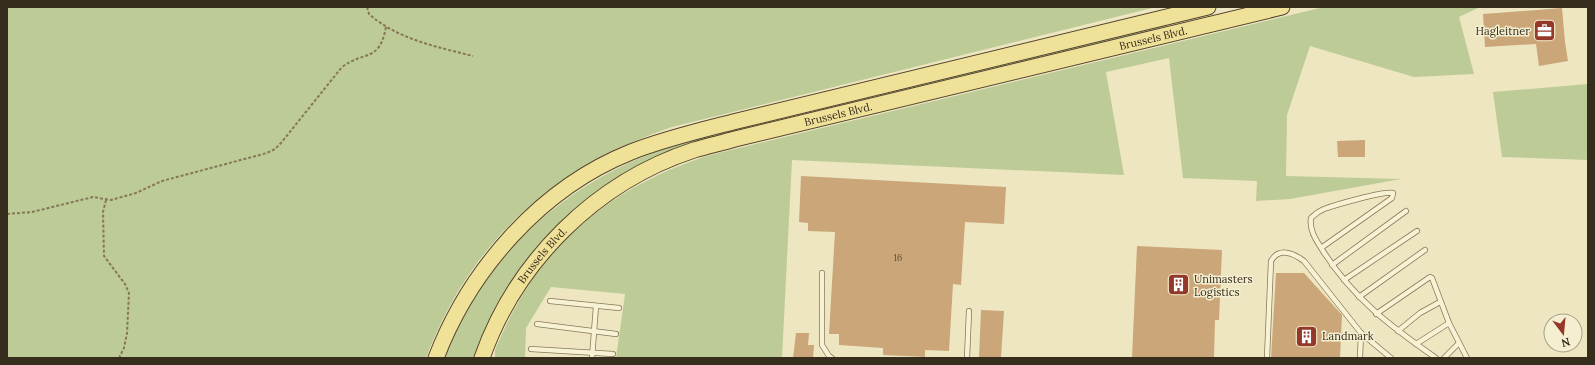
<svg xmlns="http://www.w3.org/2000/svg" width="1595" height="365" viewBox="0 0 1595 365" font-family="Lora,serif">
  <rect width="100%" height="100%" fill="#ede6c1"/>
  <g fill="#bdcb96">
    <path d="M 7,7 L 1156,7 L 672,127 C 555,166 470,241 426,358 L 7,358 Z"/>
    <path d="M 1324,7 L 1480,7 L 1459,17 L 1474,74 L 1414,77 L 1310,46 L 1287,115 L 1286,176 L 1401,179 L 1290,199 L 1256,201 L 1257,181 L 1183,178 L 1169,58 L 1106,72 L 1124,175 L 792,160 L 782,358 L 616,358 L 625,294 L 551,287 L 526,328 L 525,358 L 495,358 L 495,350 C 505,326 517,302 532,280 C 574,217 642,175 714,154 Z"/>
    <path d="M 1166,24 L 1167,27 L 621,176 C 573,207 531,247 502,297 C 494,310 488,324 482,338 C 479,345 477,352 473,358 L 446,358 C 445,348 460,324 465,314 C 515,224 597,165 696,139 Z"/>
    <path d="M 1588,84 L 1588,160 L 1502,157 L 1493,92 Z"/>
  </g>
  <g fill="#cba678">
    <path d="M 1562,8 L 1565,42 L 1568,61 L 1539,66 L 1536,44 L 1485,47 L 1483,14 Z"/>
    <path d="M 1365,140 L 1365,157 L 1338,157 L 1337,141 Z"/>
    <path d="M 801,176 L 1006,187 L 1004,224 L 965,222 L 961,285 L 953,284 L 949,351 L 925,350 L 925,357 L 883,355 L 883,348 L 839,345 L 839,334 L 829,334 L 835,232 L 808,231 L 808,223 L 799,222 Z"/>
    <path d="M 1137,246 L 1222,250 L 1219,320 L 1215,320 L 1214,358 L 1132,358 Z"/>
    <path d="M 1276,273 L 1304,273 L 1342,315 L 1340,358 L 1271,358 Z"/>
    <path d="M 981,310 L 1004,311 L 1001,358 L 979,358 Z"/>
    <path d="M 796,333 L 809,333 L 808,345 L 814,345 L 813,358 L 793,358 Z"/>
  </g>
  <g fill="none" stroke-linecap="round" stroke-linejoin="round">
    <defs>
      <g id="lane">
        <path d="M 1321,248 L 1392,198 L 1393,193 C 1383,191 1335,205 1324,209 C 1319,211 1315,214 1311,218 C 1309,231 1317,241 1323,251 C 1354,299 1390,326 1436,358"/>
        <path d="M 1332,265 L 1406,211"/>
        <path d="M 822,273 L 822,345 L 829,356 L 832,358"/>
        <path d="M 1344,280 L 1417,231"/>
        <path d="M 1359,297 L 1425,250"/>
        <path d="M 550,301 L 619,308"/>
        <path d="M 1376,314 L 1430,277 L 1432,278 L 1449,323"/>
        <path d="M 537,324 L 616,334"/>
        <path d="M 1398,331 L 1420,313 L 1440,302"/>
        <path d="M 1416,344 L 1449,323 L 1467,358"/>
        <path d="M 531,349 L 613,354"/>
        <path d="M 592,358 L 596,306"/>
        <path d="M 967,358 L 969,311"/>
        <path d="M 1267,358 L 1271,261 C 1279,247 1293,253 1304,261 L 1361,333 L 1391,358"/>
        <path d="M 1360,358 L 1361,333"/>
        <path d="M 1444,358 L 1459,343"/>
      </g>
      <g id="primary">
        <path d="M 436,358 C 470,269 541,188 631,152 C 664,139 698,131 733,122 L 1208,7"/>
        <path id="s1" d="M 482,358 C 516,261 596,182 694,150 C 707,146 721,143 735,139 L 1282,7"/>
      </g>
    </defs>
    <use href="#lane" stroke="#867759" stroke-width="6"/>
    <use href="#primary" stroke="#54452d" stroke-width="17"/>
    <g stroke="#867759" stroke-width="2" stroke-dasharray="3 2" stroke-linecap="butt">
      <path d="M 367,7 L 369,14 C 397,39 437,47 473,56"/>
      <path d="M 106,200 L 103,212 L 104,256 L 125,284 L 129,293 L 127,333 L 124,348 L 119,358"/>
      <path d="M 7,214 L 32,212 L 93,197 L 111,200 L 136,193 L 162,181 L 267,153 L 275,149 L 281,143 L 342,67 C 365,50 379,63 386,27"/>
    </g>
    <use href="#lane" stroke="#f8f2d4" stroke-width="4.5"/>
    <use href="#primary" stroke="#f0e199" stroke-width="15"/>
  </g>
  <defs>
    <symbol id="office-square" viewBox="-11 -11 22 22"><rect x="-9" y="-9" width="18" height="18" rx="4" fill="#94382a" stroke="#f5efd1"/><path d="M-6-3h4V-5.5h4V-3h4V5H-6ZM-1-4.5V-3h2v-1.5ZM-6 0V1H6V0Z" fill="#fff"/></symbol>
    <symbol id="building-square" viewBox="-11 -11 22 22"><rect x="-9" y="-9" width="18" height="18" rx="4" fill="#94382a" stroke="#f5efd1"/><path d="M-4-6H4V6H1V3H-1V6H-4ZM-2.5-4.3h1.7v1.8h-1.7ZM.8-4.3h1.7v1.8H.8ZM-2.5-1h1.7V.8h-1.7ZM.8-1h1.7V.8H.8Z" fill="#fff"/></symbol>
  </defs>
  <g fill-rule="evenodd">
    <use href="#office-square" x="1532" y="18" width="25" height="25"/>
    <use href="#building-square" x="1166" y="272" width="25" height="25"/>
    <use href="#building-square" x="1294" y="324" width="25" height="25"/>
  </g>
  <g text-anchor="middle" stroke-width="3" stroke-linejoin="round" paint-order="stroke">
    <g font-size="9" fill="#5b4b34">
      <text x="898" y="261">16</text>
    </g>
    <g font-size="11" fill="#362d1d" stroke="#f5efd1" text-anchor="start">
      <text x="1530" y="35" text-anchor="end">Hagleitner</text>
      <text x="1194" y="283">Unimasters<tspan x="1194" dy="13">Logistics</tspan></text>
      <text x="1322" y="340">Landmark</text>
    </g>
    <g font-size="11" fill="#362d1d" stroke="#f5efd1">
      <text dy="4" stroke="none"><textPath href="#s1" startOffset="780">Brussels Blvd.</textPath></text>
      <text dy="4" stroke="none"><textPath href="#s1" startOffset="456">Brussels Blvd.</textPath></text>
      <text dy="4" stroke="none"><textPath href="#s1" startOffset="120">Brussels Blvd.</textPath></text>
    </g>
  </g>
  <rect width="1595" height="365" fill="none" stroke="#362d1d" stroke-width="16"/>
  <g transform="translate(1563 333) rotate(164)"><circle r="19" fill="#f5efd1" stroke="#a9a189"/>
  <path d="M0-3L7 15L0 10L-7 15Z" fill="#94382a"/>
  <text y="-6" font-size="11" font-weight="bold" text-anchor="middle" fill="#362d1d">N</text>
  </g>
</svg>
